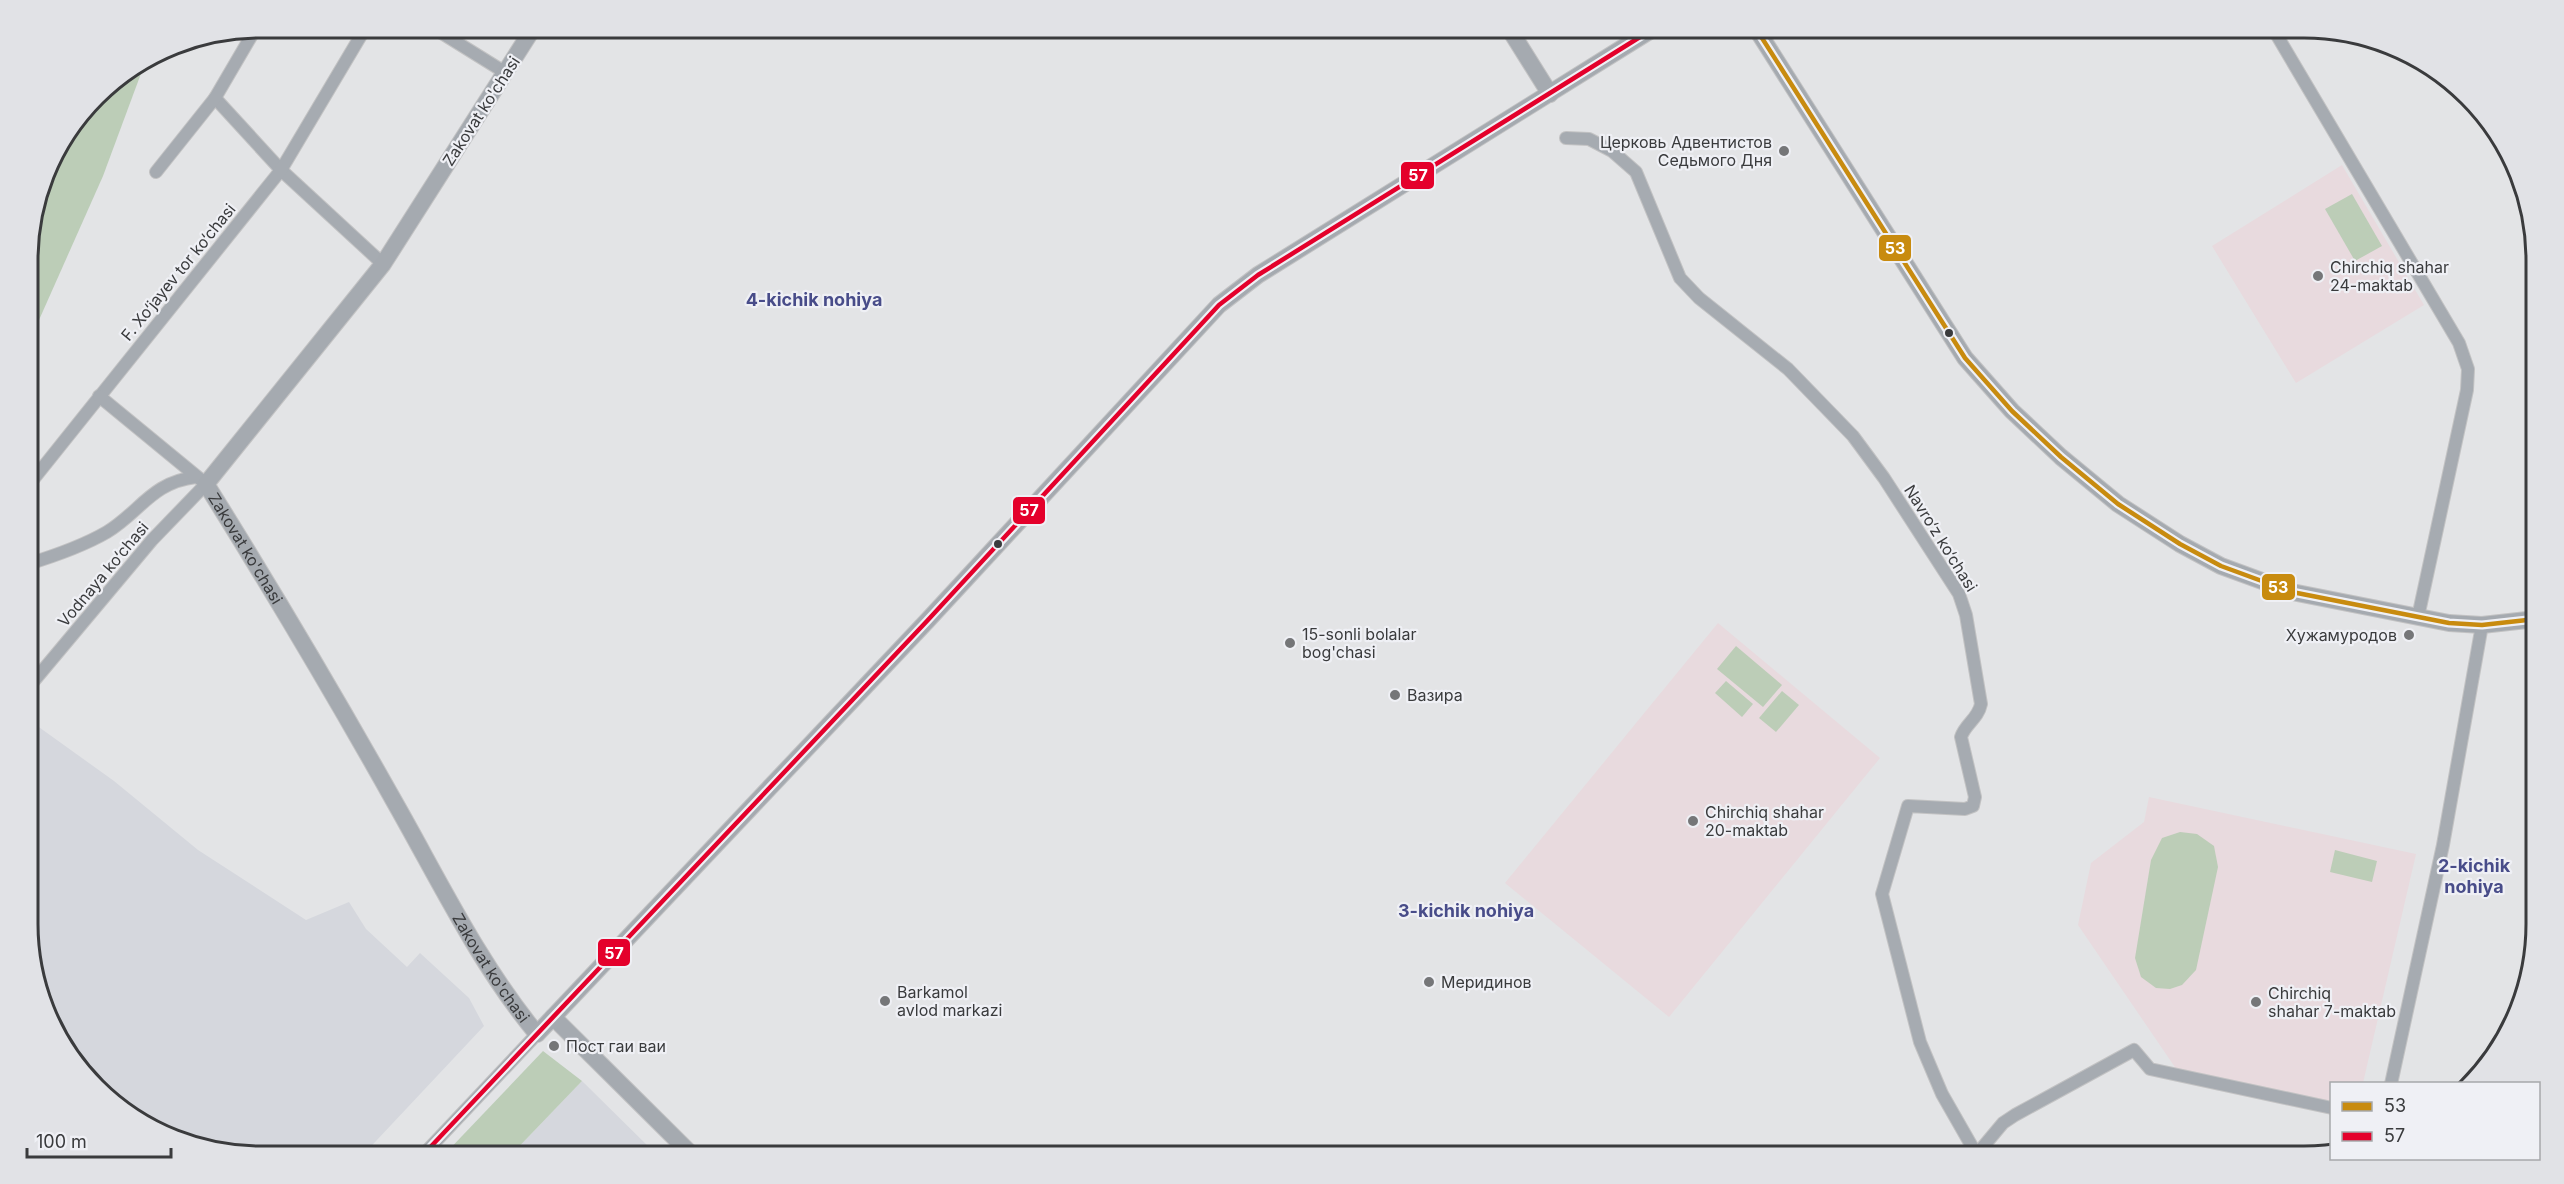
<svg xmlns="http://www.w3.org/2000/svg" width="2564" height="1184" viewBox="0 0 2564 1184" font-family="Inter,sans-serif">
  <rect width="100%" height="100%" fill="#e3e4e6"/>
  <g fill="#d5d7dd">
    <path d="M 29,720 L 114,781 L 198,850 L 306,920 L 349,902 L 366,929 L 407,967 L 420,953 L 469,998 L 484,1026 L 361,1157 L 259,1157 L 170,1139 L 118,1109 L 75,1066 L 45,1013 L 29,955 Z"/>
    <path d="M 582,1081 L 659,1157 L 509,1157 Z"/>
  </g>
  <g fill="#e8dade">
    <path d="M 2342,165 L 2424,305 L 2296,383 L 2212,246 Z"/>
    <path d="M 1718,623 L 1880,758 L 1669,1017 L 1505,883 Z"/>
    <path d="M 2149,797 L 2416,854 L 2363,1083 L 2332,1084 L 2331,1111 L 2183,1079 L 2078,925 L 2091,863 L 2144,822 Z"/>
  </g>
  <g fill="#bccdb7">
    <path d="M 146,60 L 103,176 L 35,329 L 28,338 L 28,244 L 51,156 L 106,85 Z"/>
    <path d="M 2352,194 L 2382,246 L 2355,261 L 2325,209 Z"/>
    <path d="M 1736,646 L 1782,685 L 1763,707 L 1717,669 Z"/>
    <path d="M 1726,681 L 1753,704 L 1742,717 L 1715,693 Z"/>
    <path d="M 1782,691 L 1799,705 L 1776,732 L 1759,718 Z"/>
    <path d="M 2180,832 L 2197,834 L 2214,846 L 2218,867 L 2196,970 L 2182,985 L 2170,989 L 2156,988 L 2141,977 L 2135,958 L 2151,860 L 2162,838 Z"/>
    <path d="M 2335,850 L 2377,861 L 2372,882 L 2330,872 Z"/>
    <path d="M 543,1051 L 582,1081 L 509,1157 L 442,1157 Z"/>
  </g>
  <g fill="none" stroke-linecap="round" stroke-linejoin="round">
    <defs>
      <g id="street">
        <path d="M 432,27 L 506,73"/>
        <path d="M 1624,27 L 1636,39"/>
        <path d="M 2272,27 L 2459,343 L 2468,369 L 2467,390 L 2418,617"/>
        <path d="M 215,98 L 281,170 L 383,264"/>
        <path d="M 1566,138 L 1589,139 L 1612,151 L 1636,172 L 1680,278 L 1699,298 L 1788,369 L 1853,436 L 1884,478 L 1959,594 L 1966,615 L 1981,704 C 1978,719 1965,724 1961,737 L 1975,797 L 1973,806 L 1965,809 L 1908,806 L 1882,894 L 1920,1042 L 1942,1094 L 1978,1157"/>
        <path d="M 156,172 L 215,98 L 256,28"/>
        <path d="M 28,486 L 281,170 L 366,27"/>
        <path d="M 28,564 C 54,556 83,546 107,532 C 140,512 152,482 196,477"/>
        <path d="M 28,688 L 152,540 L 206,484 L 99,396"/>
        <path d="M 2391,1084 L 2443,845 L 2482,625"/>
        <path d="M 1977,1154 L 2003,1123 L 2015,1115 L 2134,1050 L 2150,1069 L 2332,1108"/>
        <path d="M 421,1157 L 537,1034"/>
      </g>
      <g id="secondary">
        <path id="s1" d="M 534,27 L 383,264 L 206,484 C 271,588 334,694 394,801 C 439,880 479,964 537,1034 L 927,621 L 1219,305 L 1258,275 L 1656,27"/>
        <path d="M 1508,27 L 1550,94"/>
        <path d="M 1755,27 L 1965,358 L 2012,411 L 2061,457 L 2118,504 L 2180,544 L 2221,566 L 2292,592 L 2449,623 L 2482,625 L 2536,619"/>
        <path d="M 553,1017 L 694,1157"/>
      </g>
    </defs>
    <use href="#street" stroke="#c2c2c3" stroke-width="14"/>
    <use href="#secondary" stroke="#c2c2c3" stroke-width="18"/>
    <use href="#street" stroke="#a6abb1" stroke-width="12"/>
    <use href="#secondary" stroke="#a5aab0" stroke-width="16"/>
    <defs>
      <path id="bus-1" d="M 1755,27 L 1965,358 L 2012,411 L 2061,457 L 2118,504 L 2180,544 L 2221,566 L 2292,592 L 2449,623 L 2482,625 L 2536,619"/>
      <path id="bus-2" d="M 421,1157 L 927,621 L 1219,305 L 1258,275 L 1656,27"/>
    </defs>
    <use href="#bus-1" stroke="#eff0f5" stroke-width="9"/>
    <use href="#bus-2" stroke="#eff0f5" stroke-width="9"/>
    <use href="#bus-1" stroke="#c88b0f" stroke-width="4.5"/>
    <use href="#bus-2" stroke="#e4002b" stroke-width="4.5"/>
  </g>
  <g fill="#757678" stroke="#eff0f5" stroke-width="2">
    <circle cx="1784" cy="151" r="6"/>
    <circle cx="2318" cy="276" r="6"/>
    <circle cx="2409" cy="635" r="6"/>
    <circle cx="1290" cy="643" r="6"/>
    <circle cx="1395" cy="695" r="6"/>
    <circle cx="1693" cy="821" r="6"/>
    <circle cx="1429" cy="982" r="6"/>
    <circle cx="885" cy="1001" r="6"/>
    <circle cx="2256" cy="1002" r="6"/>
    <circle cx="554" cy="1046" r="6"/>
  </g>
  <g fill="#3a3b3d" stroke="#eff0f5" stroke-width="2">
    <circle cx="1949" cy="333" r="5"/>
    <circle cx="998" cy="544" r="5"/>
  </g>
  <g text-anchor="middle" stroke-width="4.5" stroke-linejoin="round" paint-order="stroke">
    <g font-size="16" fill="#3a3b3d" stroke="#eff0f5">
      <text transform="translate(481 111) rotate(-57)" y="6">Zakovat ko'chasi</text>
      <text transform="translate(178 272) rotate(-51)" y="6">F. Xo‘jayev tor ko‘chasi</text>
      <text transform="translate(1941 538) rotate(58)" y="6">Navro‘z ko‘chasi</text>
      <text dy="6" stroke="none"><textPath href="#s1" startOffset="639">Zakovat ko'chasi</textPath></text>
      <text transform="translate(103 574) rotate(-50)" y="6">Vodnaya ko‘chasi</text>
      <text dy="6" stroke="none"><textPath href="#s1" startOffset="1125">Zakovat ko'chasi</textPath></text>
    </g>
    <g font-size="16" fill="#3a3b3d" stroke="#eff0f5" text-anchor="start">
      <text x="1772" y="148" text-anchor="end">Церковь Адвентистов<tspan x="1772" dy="18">Седьмого Дня</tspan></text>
      <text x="2330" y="273">Chirchiq shahar<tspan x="2330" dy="18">24-maktab</tspan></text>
      <text x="1302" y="640">15-sonli bolalar<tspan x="1302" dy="18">bog'chasi</tspan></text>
      <text x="2397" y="641" text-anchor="end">Хужамуродов</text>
      <text x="1407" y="701">Вазира</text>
      <text x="1705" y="818">Chirchiq shahar<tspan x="1705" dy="18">20-maktab</tspan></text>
      <text x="1441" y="988">Меридинов</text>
      <text x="897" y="998">Barkamol<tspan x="897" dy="18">avlod markazi</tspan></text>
      <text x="2268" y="999">Chirchiq<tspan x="2268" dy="18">shahar 7-maktab</tspan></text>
      <text x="566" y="1052">Пост гаи ваи</text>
    </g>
    <g font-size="18" font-weight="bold" fill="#484c89" stroke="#eff0f5">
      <text x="814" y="306">4-kichik nohiya</text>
      <text x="2474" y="872">2-kichik<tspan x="2474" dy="21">nohiya</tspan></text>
      <text x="1466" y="917">3-kichik nohiya</text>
    </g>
  </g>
  <path d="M0 0H2564V1184H0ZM260 38H2304A222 222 0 0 1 2526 260V924A222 222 0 0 1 2304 1146H260A222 222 0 0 1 38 924V260A222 222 0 0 1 260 38Z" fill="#e1e2e6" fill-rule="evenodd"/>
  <path fill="none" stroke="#3a3b3d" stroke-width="3" d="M260 38H2304A222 222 0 0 1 2526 260V924A222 222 0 0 1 2304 1146H260A222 222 0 0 1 38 924V260A222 222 0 0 1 260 38Z"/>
  <g stroke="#eff0f5" stroke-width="2">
    <rect x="1400" y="161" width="35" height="29" rx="6" fill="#e4002b"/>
    <rect x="1878" y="234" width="34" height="28" rx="6" fill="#c88b0f"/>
    <rect x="1012" y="496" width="34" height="29" rx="6" fill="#e4002b"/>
    <rect x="2261" y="573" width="35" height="28" rx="6" fill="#c88b0f"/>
    <rect x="597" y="938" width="34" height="29" rx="6" fill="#e4002b"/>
  </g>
  <g font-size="16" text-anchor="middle" font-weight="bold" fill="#fff">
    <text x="1418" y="181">57</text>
    <text x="1895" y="254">53</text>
    <text x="1029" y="516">57</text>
    <text x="2278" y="593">53</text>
    <text x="614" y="959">57</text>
  </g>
  <rect x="2330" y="1082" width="210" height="78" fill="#eff0f5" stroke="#a7a8ab" stroke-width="1.5"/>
  <rect x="2342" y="1102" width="30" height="9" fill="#c88b0f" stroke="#a7a8ab" stroke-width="1.5"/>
  <text x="2384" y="1112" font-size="18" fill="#3a3b3d">53</text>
  <rect x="2342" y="1132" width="30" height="9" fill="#e4002b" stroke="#a7a8ab" stroke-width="1.5"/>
  <text x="2384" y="1142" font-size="18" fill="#3a3b3d">57</text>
  <path d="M27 1148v9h144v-9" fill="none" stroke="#3a3b3d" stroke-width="3"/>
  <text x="36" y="1148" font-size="18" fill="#3a3b3d" stroke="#eff0f5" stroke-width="4.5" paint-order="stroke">100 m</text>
</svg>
